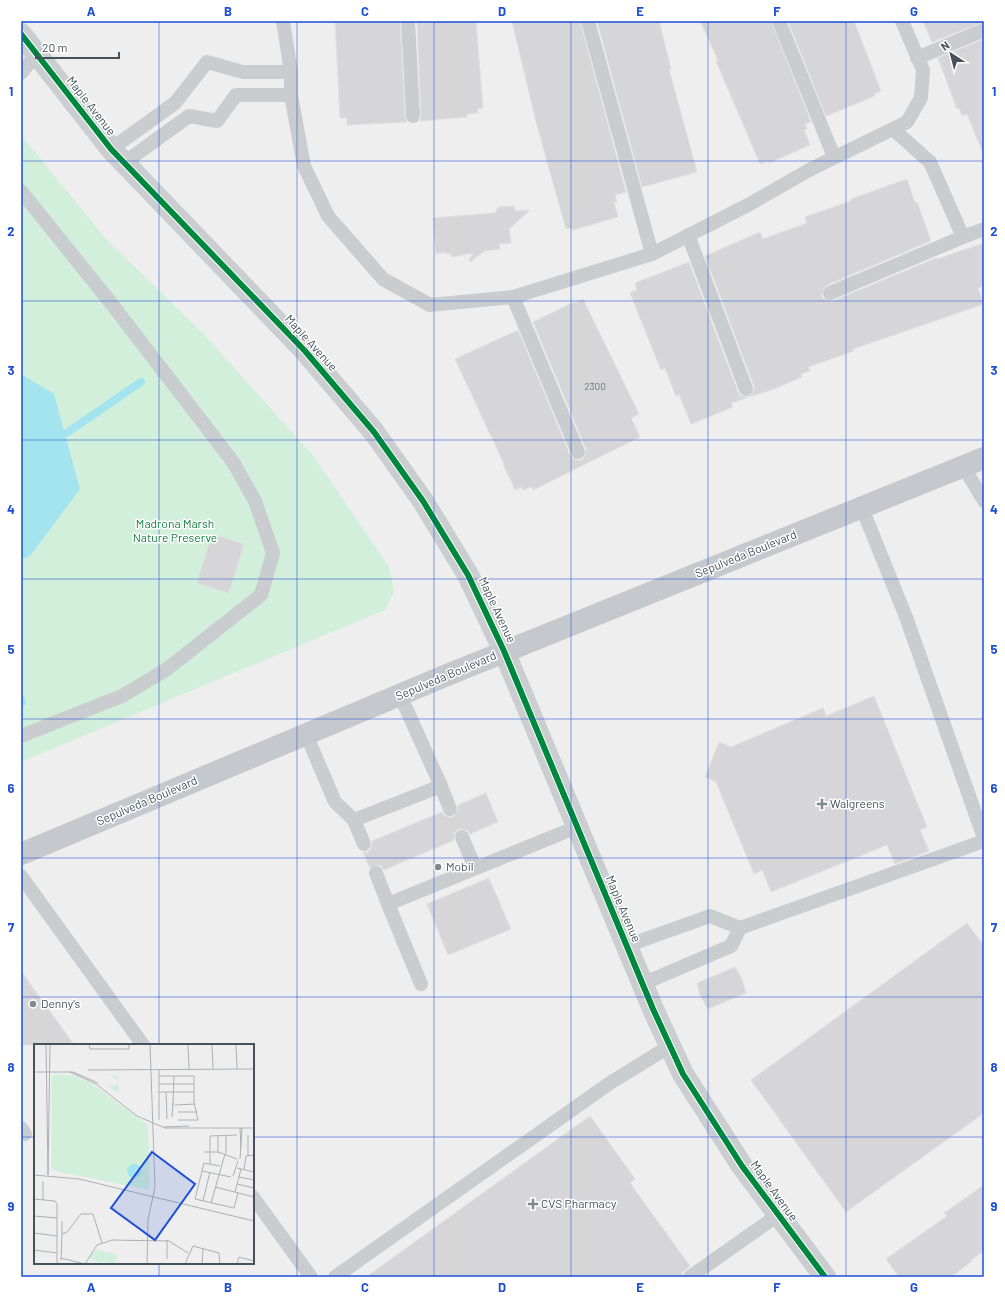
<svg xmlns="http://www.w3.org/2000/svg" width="1005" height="1298" viewBox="0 0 1005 1298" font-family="Barlow,sans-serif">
  <rect width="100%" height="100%" fill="#efeeee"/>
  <path fill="#d1efda" d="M 21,135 L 105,238 L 203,333 L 315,458 L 389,567 L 394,592 L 385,610 L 21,762 Z"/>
  <path fill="#a4e4ee" d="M 21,374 L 54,394 L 80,489 L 30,556 L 21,560 Z"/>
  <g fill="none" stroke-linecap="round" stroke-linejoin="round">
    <g stroke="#a4e4ee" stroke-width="8">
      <path d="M 65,434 L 141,382"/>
      <path d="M 21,700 L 22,702"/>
    </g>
  </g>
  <g fill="#d6d6d8" stroke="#e0e0e1">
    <path d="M 335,21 L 400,21 L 405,116 L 407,122 L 347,125 L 347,118 L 340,118 Z"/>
    <path d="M 417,21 L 476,21 L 483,108 L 477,109 L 478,113 L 467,114 L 467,117 L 420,121 L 421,116 Z"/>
    <path d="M 512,21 L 580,21 L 626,192 L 615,195 L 617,202 L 614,202 L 618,217 L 573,230 L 572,228 L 566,229 L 536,122 Z"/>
    <path d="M 597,21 L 659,21 L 671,69 L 669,69 L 697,172 L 642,187 Z"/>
    <path d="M 700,21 L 771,21 L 811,122 L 805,124 L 807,129 L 804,130 L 810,145 L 769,163 L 768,161 L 760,164 L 716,61 L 718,60 Z"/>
    <path d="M 788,21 L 854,21 L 881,91 L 874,94 L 875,96 L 826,116 Z"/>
    <path d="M 923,21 L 984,21 L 984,22 L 932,42 Z"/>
    <path d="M 984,39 L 984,153 L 983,153 L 967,114 L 962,116 L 959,108 L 957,109 L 938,58 Z"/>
    <path d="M 907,179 L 915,203 L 917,202 L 931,241 L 827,285 L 824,288 L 822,292 L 822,297 L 829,301 L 833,301 L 936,258 L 937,259 L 984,243 L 984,286 L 978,288 L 984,304 L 853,349 L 854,351 L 808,367 L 810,371 L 801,374 L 802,377 L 774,389 L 731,403 L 733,407 L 691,424 L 679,394 L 676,396 L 665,368 L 661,370 L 630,293 L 637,290 L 635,283 L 689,262 L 738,392 L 740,395 L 744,397 L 749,397 L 754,391 L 754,386 L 705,256 L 760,232 L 763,239 L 807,223 L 805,217 L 851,201 L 851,199 Z"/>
    <path d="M 514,206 L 515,211 L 530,210 L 509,229 L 511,243 L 499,244 L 500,249 L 484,251 L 471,262 L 469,260 L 473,253 L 452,257 L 451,254 L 446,254 L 446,252 L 436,254 L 433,218 L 495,213 L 498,207 Z"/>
    <path d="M 583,299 L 639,414 L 631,418 L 640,437 L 533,490 L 532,487 L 523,490 L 522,487 L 515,490 L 503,464 L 504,464 L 455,359 L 518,330 L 570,455 L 573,458 L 577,460 L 582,460 L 586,453 L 586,449 L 533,322 L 574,302 L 575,303 Z"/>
    <path d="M 212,534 L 244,544 L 229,593 L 197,583 Z"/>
    <path d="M 874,696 L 927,827 L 920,830 L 929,851 L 895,864 L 887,845 L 771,892 L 762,870 L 754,874 L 716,782 L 705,777 L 719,742 L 731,747 L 823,708 L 826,716 Z"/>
    <path d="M 486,793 L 498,822 L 470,834 L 467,830 L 459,829 L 455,832 L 454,836 L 454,840 L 384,870 L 381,866 L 377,865 L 370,868 L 363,852 L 368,852 L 371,849 L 372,845 L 372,841 L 442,812 L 445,816 L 449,817 L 453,817 L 458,811 L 458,805 Z"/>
    <path d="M 489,878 L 511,929 L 448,955 L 427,904 Z"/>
    <path d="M 967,923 L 984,946 L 984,1113 L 846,1212 L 751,1080 Z"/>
    <path d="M 735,967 L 742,979 L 746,993 L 708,1009 L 700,995 L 697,983 Z"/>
    <path d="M 21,971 L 74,1045 L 21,1045 Z"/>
    <path d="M 590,1116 L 635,1179 L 630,1183 L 690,1266 L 682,1273 L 682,1277 L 366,1277 Z"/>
    <path d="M 984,1185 L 984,1251 L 971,1260 L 972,1261 L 951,1277 L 899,1277 L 886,1259 L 947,1216 L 944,1213 Z"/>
  </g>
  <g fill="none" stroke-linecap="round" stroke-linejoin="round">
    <g stroke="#cacdcf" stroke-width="14">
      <path d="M 283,21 L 291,72 L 291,95 L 304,166 L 328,216 L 383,279 L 430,305 L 513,297 L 652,254 L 748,205 L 811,169 L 907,122 L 921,98 L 923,70 L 902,21"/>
      <path d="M 408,21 L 413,116"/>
      <path d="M 588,21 L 652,254"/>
      <path d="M 779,21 L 834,157"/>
      <path d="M 917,58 L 984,30"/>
      <path d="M 21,73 L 36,55"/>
      <path d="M 893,129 L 930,162 L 963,237 L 984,229"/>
      <path d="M 111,149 L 175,103 L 207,62 L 243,72 L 291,72"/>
      <path d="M 124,163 L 189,116 L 217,121 L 236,95 L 291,95"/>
      <path d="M 21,191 L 111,303 L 233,462 L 255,501 L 273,553 L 261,595 L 167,669 L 122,696 L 21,736"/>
      <path d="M 688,235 L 746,389"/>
      <path d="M 830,293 L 963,237"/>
      <path d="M 513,297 L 578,452"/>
      <path d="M 963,466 L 984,501"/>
      <path d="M 862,508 L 906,617 L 984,838"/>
      <path d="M 400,695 L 441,786"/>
      <path d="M 306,734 L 335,802 L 354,820"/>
      <path d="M 462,837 L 475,868"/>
      <path d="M 364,844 L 354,820 L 441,786 L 450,809"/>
      <path d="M 376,873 L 388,904"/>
      <path d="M 21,876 L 143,1045"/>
      <path d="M 626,946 L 710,916 L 740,928 L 984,841"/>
      <path d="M 421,984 L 388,904 L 577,827"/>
      <path d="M 642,984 L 731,946 L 740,928"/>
      <path d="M 21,1128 L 25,1134"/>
      <path d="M 253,1197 L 311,1277"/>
      <path d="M 335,1277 L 610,1083 L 670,1046"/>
      <path d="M 690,1277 L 778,1215"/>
    </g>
    <path stroke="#caced0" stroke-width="22" d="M 21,34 L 111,149 L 305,351 L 374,432 L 423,501 L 468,575 L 504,651 L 653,1009 L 683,1074 L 742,1166 L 825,1277"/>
    <path stroke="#c5c9cd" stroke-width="22" d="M 21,854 L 447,675 L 984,458"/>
    <defs>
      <path id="cycleway" d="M 21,34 L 111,149 L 305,351 L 374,432 L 423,501 L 468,575 L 504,651 L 653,1009 L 683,1074 L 742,1166 L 825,1277"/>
    </defs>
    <use href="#cycleway" stroke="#fff" stroke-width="8"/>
    <use href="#cycleway" stroke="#00873e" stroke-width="6"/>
  </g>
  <path fill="none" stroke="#1d4ed8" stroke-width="1" stroke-opacity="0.55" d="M 159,21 L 159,1045M 297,21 L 297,1277M 434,21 L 434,1277M 571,21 L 571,1277M 708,21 L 708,1277M 846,21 L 846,1277M 21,161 L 984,161M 21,301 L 984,301M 21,440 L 984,440M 21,579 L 984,579M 21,719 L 984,719M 21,858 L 984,858M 21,997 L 984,997M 21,1137 L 35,1137M 253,1137 L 984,1137M 159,1263 L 159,1277"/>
  <g fill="#80898e" stroke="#fff" stroke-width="1.5">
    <path d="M820 798h4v4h4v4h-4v4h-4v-4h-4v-4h4z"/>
    <circle cx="438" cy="867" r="4"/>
    <circle cx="33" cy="1004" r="4"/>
    <path d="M531 1198h4v4h4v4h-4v4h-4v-4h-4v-4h4z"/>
  </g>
  <g text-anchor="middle" stroke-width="3" stroke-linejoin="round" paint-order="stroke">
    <g font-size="10" fill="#6b747c">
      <text x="595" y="390">2300</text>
    </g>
    <g font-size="12" fill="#45525b" stroke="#fff">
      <text transform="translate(91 106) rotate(52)" y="4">Maple Avenue</text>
      <text transform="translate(311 343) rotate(48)" y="4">Maple Avenue</text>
      <text transform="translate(746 554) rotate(-22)" y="4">Sepulveda Boulevard</text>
      <text transform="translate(497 610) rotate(65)" y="4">Maple Avenue</text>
      <text transform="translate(446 676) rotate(-23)" y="4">Sepulveda Boulevard</text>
      <text transform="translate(147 801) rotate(-23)" y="4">Sepulveda Boulevard</text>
      <text transform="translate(623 909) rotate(67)" y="4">Maple Avenue</text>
      <text transform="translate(774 1191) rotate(54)" y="4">Maple Avenue</text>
    </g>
    <g font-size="12" fill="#137e42" stroke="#fff">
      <text x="175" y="528">Madrona Marsh<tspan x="175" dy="14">Nature Preserve</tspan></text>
    </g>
    <g font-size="12" fill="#45525b" stroke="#fff" text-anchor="start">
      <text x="830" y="808">Walgreens</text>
      <text x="446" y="871">Mobil</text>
      <text x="41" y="1008">Denny's</text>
      <text x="541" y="1208">CVS Pharmacy</text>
    </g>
  </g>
  <g transform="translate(34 1044)">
    <rect width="220" height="220" fill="#efeeee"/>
    <path d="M 24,30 L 40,32 L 55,38 L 114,81 L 116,146 L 26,128 L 17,124 L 18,31 ZM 74,30 L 84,33 L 85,49 L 74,42 L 81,41 L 84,37 ZM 59,207 L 62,206 L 84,211 L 80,220 L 70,217 L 68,219 L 54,214 Z" fill="#d1efda"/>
    <path d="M93 127a7 7 0 1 1 14 0a7 7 0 1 1-14 0Z" fill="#a4e4ee"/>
    <path fill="none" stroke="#abb0b3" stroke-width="1" d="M 12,0 L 14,131M 55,0 L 56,5 L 95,5 L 95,0M 154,0 L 155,26M 178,0 L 179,25M 202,0 L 203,25M 54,26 L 220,25M 125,26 L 125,76M 0,28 L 39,28 L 64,39M 36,28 L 62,40 L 103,72 L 131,84 L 220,84M 125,32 L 160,32 L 160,58 L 164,76 L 144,76M 125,40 L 160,40M 125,48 L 160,48M 132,48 L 133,75M 139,59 L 140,32M 141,61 L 161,60M 144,68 L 163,68M 138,73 L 139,59 L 139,62M 130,83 L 155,82M 206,84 L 207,103M 214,91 L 214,112M 184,92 L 184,108M 170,108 L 184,108 L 203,115M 192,110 L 192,92M 206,115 L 208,84M 176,120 L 176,92 L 203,91M 186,122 L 170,119 L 161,155 L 200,164 L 204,149M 203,124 L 220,128M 210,126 L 212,112 L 220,111M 168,127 L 197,133M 0,131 L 45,135 L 220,177M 14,131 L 16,0M 199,132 L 204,117M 205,133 L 220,136M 203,140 L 220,144M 181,143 L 220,153M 201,148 L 207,125M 0,155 L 21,157 L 23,160 L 23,220M 9,156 L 9,137M 169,157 L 176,128M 177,159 L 191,110M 0,172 L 23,174M 0,189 L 23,192M 28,190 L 28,177M 0,206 L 23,209M 27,214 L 51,220M 133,215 L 133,196M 27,216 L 28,190 L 33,188 L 47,170 L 59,170 L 68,199M 51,220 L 63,201 L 78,196 L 135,197 L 154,209M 113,220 L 114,176 L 121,143 L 116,0M 151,220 L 159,202 L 185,209 L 186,220M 168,220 L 169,205M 203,220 L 205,213 L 220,217"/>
    <path fill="#1d4ed8" fill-opacity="0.15" stroke="#1d4ed8" stroke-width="2" d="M 118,108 L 161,140 L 121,196 L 77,164 Z"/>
    <rect width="220" height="220" fill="none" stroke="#45525b" stroke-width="2"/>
  </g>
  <rect width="1005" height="1298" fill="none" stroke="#ffffff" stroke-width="44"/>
  <g transform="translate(951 54) rotate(324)" stroke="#ffffff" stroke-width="3" paint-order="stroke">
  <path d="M0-3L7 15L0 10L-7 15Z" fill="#45525b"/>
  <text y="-6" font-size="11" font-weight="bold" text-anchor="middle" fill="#45525b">N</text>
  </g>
  <path d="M36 52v6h83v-6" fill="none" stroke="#45525b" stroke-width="2"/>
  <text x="42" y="52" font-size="12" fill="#45525b" stroke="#ffffff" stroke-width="3" paint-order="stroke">20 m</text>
  <rect x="22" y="22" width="961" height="1254" fill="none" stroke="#1d4ed8" stroke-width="1.5"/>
  <g font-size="13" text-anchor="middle" font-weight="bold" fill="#1d4ed8">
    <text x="91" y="16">A</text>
    <text x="228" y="16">B</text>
    <text x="365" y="16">C</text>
    <text x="502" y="16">D</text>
    <text x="640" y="16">E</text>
    <text x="777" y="16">F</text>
    <text x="914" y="16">G</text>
    <text x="11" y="96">1</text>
    <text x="994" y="96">1</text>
    <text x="11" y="236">2</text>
    <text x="994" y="236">2</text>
    <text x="11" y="375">3</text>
    <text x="994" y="375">3</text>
    <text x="11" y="514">4</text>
    <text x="994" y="514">4</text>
    <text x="11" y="654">5</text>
    <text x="994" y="654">5</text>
    <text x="11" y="793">6</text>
    <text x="994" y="793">6</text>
    <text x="11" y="932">7</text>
    <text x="994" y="932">7</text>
    <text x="11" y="1072">8</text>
    <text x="994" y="1072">8</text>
    <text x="11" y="1211">9</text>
    <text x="994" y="1211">9</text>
    <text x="91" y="1292">A</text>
    <text x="228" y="1292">B</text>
    <text x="365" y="1292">C</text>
    <text x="502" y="1292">D</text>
    <text x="640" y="1292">E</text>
    <text x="777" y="1292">F</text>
    <text x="914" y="1292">G</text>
  </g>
</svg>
